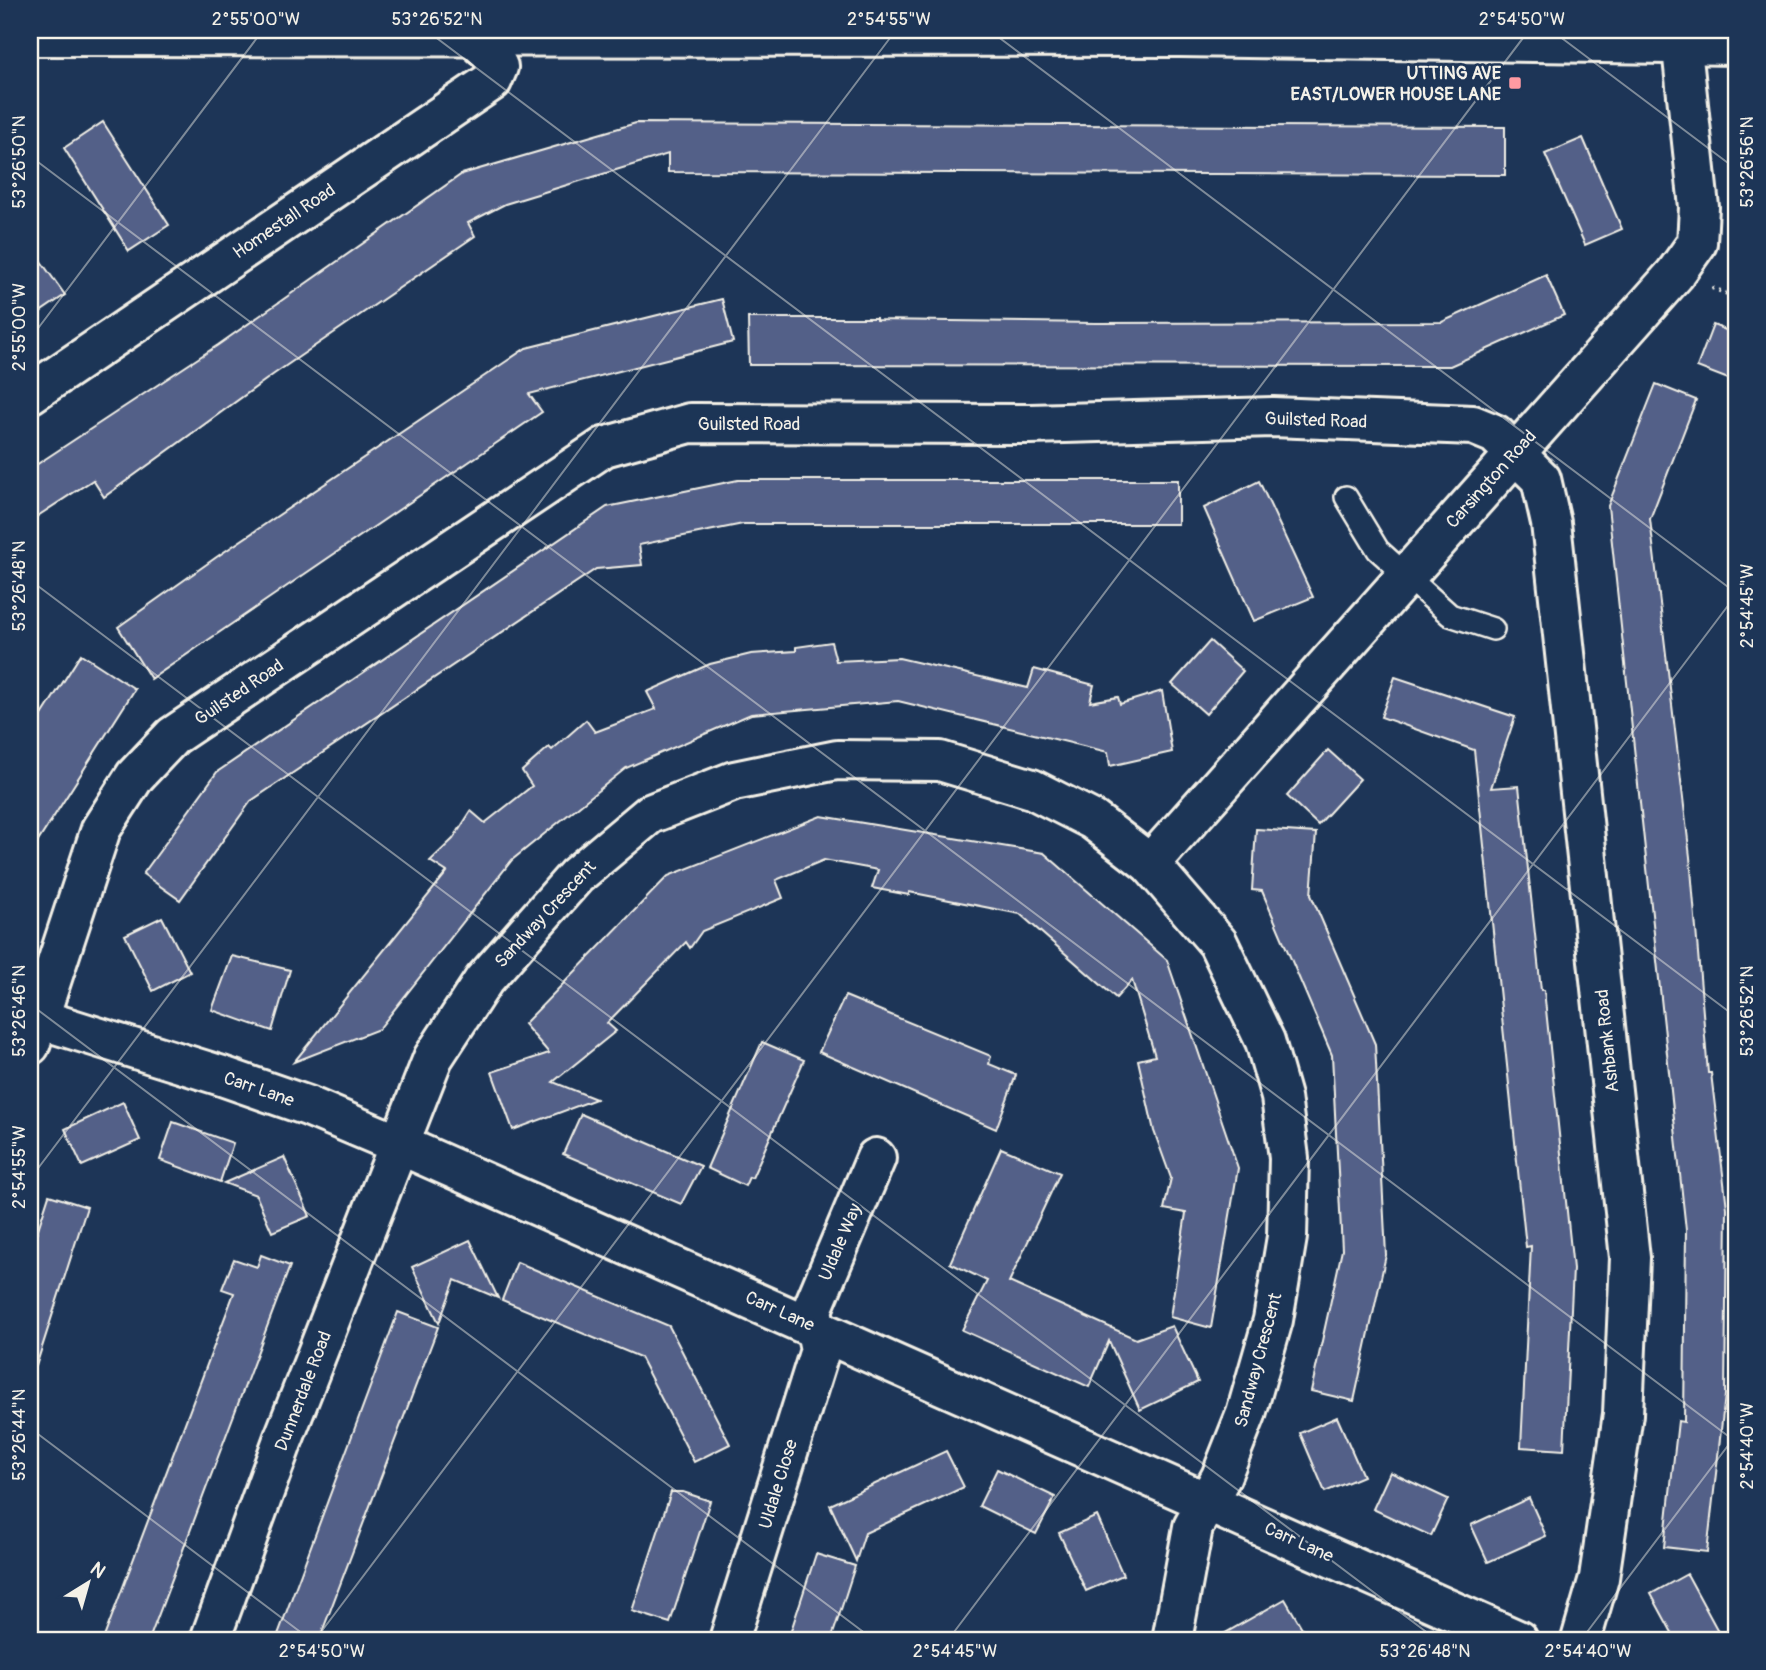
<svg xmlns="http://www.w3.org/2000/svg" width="1766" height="1670" viewBox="0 0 1766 1670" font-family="Pangolin,sans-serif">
  <rect width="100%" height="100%" fill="#1d3557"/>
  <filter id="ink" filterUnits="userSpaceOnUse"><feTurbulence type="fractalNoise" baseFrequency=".0143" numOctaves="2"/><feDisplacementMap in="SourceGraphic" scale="14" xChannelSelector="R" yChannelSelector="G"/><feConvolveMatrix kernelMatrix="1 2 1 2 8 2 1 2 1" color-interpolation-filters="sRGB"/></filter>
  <g filter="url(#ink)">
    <g fill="#536088" stroke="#f4f1e8" stroke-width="2">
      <path d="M 103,122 L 169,225 L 129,251 L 64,148 Z"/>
      <path d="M 636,123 L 1505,127 L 1505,175 L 668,172 L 668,154 L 505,204 L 468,223 L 475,236 L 274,374 L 104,497 L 93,480 L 30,521 L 30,469 L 218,345 L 462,174 Z"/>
      <path d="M 1583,138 L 1622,229 L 1585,245 L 1545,154 Z"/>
      <path d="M 30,246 L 65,295 L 30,319 Z"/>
      <path d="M 1546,275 L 1564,315 L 1450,366 L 749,365 L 748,318 L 876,318 L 876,320 L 1096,323 L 1442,322 Z"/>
      <path d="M 722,299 L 733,342 L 529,394 L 542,412 L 151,679 L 118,627 L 218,556 L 526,348 Z"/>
      <path d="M 1713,325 L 1736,334 L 1736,382 L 1697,367 Z"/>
      <path d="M 1656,384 L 1696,400 L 1650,519 L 1690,857 L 1708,1073 L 1711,1073 L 1727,1208 L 1725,1395 L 1707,1552 L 1664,1547 L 1678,1421 L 1684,1422 L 1686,1230 L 1608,506 Z"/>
      <path d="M 738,480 L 1178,480 L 1178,524 L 743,524 L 639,545 L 642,565 L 596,569 L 251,801 L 180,900 L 143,874 L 217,772 L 607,507 Z"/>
      <path d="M 1259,481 L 1313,597 L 1254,621 L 1204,508 Z"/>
      <path d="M 1210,641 L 1243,671 L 1206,714 L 1172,684 Z"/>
      <path d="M 831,642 L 836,661 L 899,658 L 1028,688 L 1034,669 L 1094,685 L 1090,702 L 1118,697 L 1120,704 L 1162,691 L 1172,752 L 1110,766 L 1108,752 L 898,701 L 751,714 L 626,768 L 512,860 L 379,1029 L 294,1062 L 447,872 L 430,861 L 453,839 L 471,811 L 485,823 L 532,786 L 522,771 L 549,747 L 552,750 L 586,720 L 595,732 L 656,709 L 647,692 L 710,664 L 751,654 L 796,651 L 796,647 Z"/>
      <path d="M 81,654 L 135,689 L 30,854 L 30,734 Z"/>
      <path d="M 1395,677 L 1515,717 L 1491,788 L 1519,786 L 1541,990 L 1544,990 L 1573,1269 L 1564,1450 L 1521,1447 L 1531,1246 L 1526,1247 L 1474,750 L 1381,717 Z"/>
      <path d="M 1328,750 L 1360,779 L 1318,825 L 1287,796 Z"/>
      <path d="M 821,816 L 1044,853 L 1167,960 L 1238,1168 L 1211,1328 L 1170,1317 L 1186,1213 L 1164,1209 L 1171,1178 L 1154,1131 L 1138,1060 L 1155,1056 L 1132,980 L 1116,998 L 1020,914 L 909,892 L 909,895 L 872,888 L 878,870 L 824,860 L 776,880 L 783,898 L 702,931 L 690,948 L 686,942 L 607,1023 L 616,1031 L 553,1082 L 596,1099 L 513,1130 L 492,1072 L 549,1053 L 524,1024 L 668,876 Z"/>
      <path d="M 1256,829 L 1316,833 L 1311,895 L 1375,1044 L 1386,1255 L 1354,1401 L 1311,1391 L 1342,1250 L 1332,1055 L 1262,891 L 1252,890 Z"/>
      <path d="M 162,917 L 190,972 L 153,991 L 125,935 Z"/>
      <path d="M 232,956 L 290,970 L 272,1031 L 212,1010 Z"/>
      <path d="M 845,996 L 991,1056 L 989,1064 L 1016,1075 L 996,1129 L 819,1052 Z"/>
      <path d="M 762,1042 L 804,1060 L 752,1178 L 749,1177 L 745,1186 L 707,1168 Z"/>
      <path d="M 123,1102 L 140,1140 L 82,1166 L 65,1129 Z"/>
      <path d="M 581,1114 L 701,1166 L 681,1204 L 563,1154 Z"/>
      <path d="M 173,1122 L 233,1143 L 220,1182 L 160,1160 Z"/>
      <path d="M 1001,1148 L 1060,1173 L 1009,1282 L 1136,1339 L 1172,1326 L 1198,1382 L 1140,1410 L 1109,1341 L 1089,1387 L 962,1330 L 987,1281 L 950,1263 Z"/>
      <path d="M 284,1157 L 310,1216 L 272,1232 L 256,1195 L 224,1183 Z"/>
      <path d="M 49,1195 L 87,1207 L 36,1366 L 30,1365 L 30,1254 Z"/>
      <path d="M 470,1240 L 498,1298 L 455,1280 L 439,1323 L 412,1267 Z"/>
      <path d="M 261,1255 L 290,1266 L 149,1640 L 103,1640 L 234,1293 L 222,1289 L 234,1259 L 257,1267 Z"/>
      <path d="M 517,1262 L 669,1326 L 730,1444 L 694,1462 L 640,1357 L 502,1300 Z"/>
      <path d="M 398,1312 L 438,1327 L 319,1640 L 276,1640 Z"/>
      <path d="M 1337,1417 L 1363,1476 L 1325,1492 L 1300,1433 Z"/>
      <path d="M 946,1451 L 964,1487 L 865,1533 L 856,1561 L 830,1505 Z"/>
      <path d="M 997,1469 L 1055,1497 L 1036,1534 L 979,1506 Z"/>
      <path d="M 1390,1472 L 1448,1499 L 1431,1536 L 1373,1509 Z"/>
      <path d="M 671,1492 L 683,1492 L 710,1501 L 670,1623 L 632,1611 Z"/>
      <path d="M 1529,1498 L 1546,1536 L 1488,1562 L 1471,1525 Z"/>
      <path d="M 1097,1516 L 1123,1575 L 1086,1591 L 1059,1533 Z"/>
      <path d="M 816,1554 L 855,1566 L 835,1628 L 831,1640 L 788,1640 Z"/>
      <path d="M 1687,1574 L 1718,1631 L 1700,1640 L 1676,1640 L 1651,1594 Z"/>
      <path d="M 1285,1599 L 1309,1640 L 1213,1640 Z"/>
    </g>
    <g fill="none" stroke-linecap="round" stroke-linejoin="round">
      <defs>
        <path id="service" d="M 1346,497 L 1378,550 L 1450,615 L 1493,629"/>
        <g id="minor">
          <path d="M 30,394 L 492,81 L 498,67 L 490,52 L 471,35"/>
          <path d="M 1150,864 L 1675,274 L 1697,243 L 1699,207 L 1680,30"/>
          <path d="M 30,1016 L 222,1076 L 308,1106 L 398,1144 L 1518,1640"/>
          <path d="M 30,1045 L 101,829 L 135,776 L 173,736 L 604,447 L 690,423 L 1030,424 L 1273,417 L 1473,425 L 1495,434 L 1541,479 L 1551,523 L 1630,1258 L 1623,1414 L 1599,1578 L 1581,1640"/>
          <path d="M 210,1640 L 283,1440 L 433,1058 L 484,980 L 576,876 L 650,814 L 734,781 L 837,760 L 940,761 L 1032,789 L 1093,820 L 1150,864 L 1218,943 L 1265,1041 L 1281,1097 L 1289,1158 L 1287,1237 L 1273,1320 L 1246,1414 L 1221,1477 L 1193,1527 L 1172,1640"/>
          <path d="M 729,1640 L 820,1350 L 812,1310 L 876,1158"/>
        </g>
        <path id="tertiary" d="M 30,36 L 1180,37 L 1736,45"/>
      </defs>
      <use href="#service" stroke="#f4f1e8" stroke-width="26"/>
      <use href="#minor" stroke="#f4f1e8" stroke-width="44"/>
      <use href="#tertiary" stroke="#f4f1e8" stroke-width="44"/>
      <path stroke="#f4f1e8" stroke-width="4.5" stroke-dasharray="2 5" stroke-linecap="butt" d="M 1712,288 L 1736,297"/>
      <use href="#service" stroke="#1d3557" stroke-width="21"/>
      <use href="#minor" stroke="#1d3557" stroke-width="38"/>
      <use href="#tertiary" stroke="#1d3557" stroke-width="38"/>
    </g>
  </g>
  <path fill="none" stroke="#f4f1e8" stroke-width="2" stroke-opacity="0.45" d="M 426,30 L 1736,1017M 989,30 L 1736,593M 1551,30 L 1736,169M 30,156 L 1736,1442M 30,339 L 263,30M 30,580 L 1437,1640M 30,1004 L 874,1640M 30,1179 L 896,30M 30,1428 L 311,1640M 315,1640 L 1529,30M 948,1640 L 1736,595M 1581,1640 L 1736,1435"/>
  <rect fill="#ff9aa2" stroke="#1d3557" stroke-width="2.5" x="1508" y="76" width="14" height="14" rx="3.5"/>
  <g text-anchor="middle" stroke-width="5" stroke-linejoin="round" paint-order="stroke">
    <g font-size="18" font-weight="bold" fill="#f4f1e8" stroke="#1d3557" text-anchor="end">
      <text x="1501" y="79">UTTING AVE<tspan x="1501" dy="21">EAST/LOWER HOUSE LANE</tspan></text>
    </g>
    <g font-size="18" fill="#f4f1e8" stroke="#1d3557">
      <text transform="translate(284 221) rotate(-34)" y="6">Homestall Road</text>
      <text transform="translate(1316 420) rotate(2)" y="6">Guilsted Road</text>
      <text x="749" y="430">Guilsted Road</text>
      <text transform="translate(1491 479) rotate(-48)" y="6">Carsington Road</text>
      <text transform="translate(239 692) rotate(-34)" y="6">Guilsted Road</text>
      <text transform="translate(545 914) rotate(-47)" y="6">Sandway Crescent</text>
      <text transform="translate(1607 1041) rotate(-96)" y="6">Ashbank Road</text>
      <text transform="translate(259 1089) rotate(19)" y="6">Carr Lane</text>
      <text transform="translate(840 1242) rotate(-67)" y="6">Uldale Way</text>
      <text transform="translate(780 1311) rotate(24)" y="6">Carr Lane</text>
      <text transform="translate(1258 1360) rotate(-75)" y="6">Sandway Crescent</text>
      <text transform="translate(303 1391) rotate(-69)" y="6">Dunnerdale Road</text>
      <text transform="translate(778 1484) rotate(-73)" y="6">Uldale Close</text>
      <text transform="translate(1299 1542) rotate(24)" y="6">Carr Lane</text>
    </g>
  </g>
  <rect width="1766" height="1670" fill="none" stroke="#1d3557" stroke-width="77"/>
  <g transform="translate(88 1583) rotate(37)" stroke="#1d3557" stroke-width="5" paint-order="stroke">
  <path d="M0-5L12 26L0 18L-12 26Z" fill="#f4f1e8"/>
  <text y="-10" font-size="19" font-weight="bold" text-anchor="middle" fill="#f4f1e8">N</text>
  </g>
  <rect x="38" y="38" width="1690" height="1594" fill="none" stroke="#f4f1e8" stroke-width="2.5"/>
  <g font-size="18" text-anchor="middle" fill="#f4f1e8">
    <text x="256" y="25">2°55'00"W</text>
    <text x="437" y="25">53°26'52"N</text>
    <text x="889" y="25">2°54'55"W</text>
    <text x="1522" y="25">2°54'50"W</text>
    <text transform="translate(19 162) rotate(-90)" y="6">53°26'50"N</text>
    <text transform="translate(1747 162) rotate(-90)" y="6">53°26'56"N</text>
    <text transform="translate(19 327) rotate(-90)" y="6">2°55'00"W</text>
    <text transform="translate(19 586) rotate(-90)" y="6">53°26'48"N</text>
    <text transform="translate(1747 606) rotate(-90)" y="6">2°54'45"W</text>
    <text transform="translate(19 1011) rotate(-90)" y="6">53°26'46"N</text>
    <text transform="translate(1747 1011) rotate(-90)" y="6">53°26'52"N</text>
    <text transform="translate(19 1167) rotate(-90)" y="6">2°54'55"W</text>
    <text transform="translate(19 1435) rotate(-90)" y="6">53°26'44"N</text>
    <text transform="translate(1747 1446) rotate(-90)" y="6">2°54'40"W</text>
    <text x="322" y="1657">2°54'50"W</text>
    <text x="955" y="1657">2°54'45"W</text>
    <text x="1425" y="1657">53°26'48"N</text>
    <text x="1588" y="1657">2°54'40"W</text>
  </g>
</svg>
